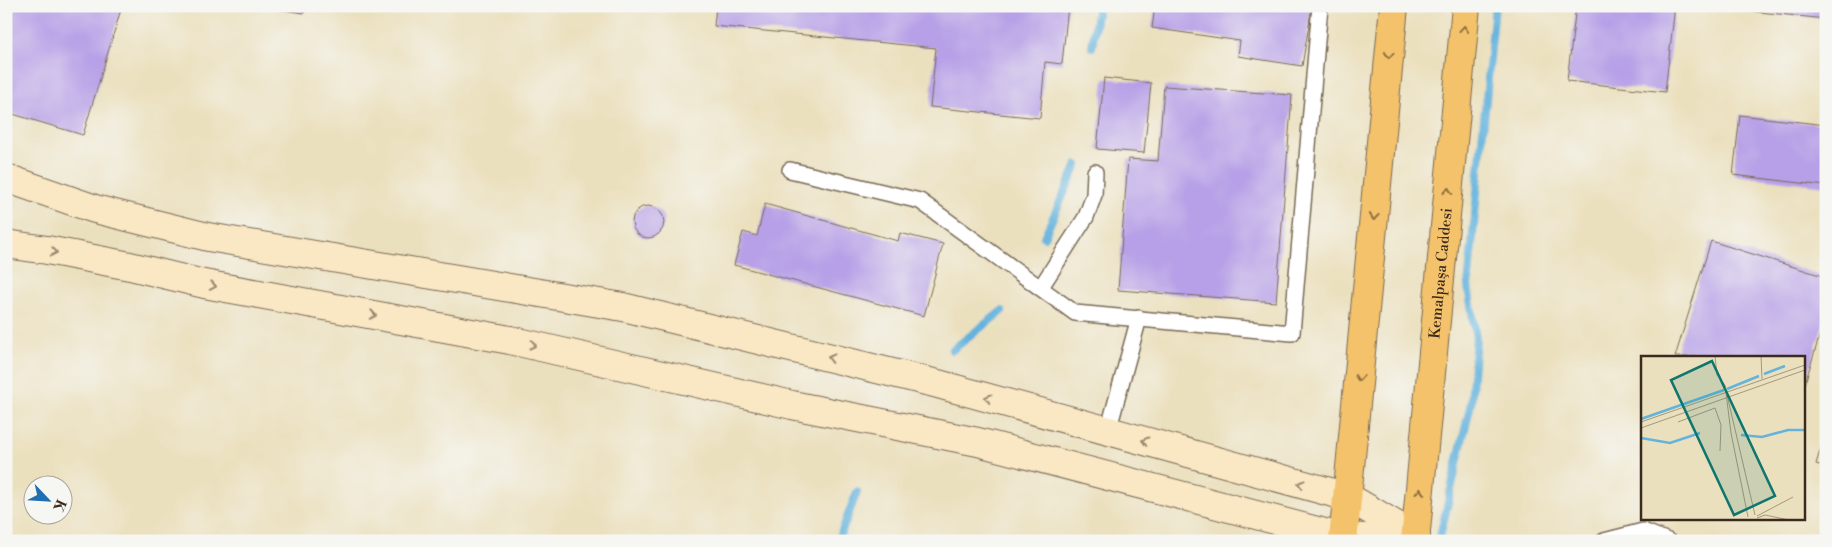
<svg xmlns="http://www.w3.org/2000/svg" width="1832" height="547" viewBox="0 0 1832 547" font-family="'Libre Bodoni',serif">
  <rect width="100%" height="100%" fill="#f6f6f2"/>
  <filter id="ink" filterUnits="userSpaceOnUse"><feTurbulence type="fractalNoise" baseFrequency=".02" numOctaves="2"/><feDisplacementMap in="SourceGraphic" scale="10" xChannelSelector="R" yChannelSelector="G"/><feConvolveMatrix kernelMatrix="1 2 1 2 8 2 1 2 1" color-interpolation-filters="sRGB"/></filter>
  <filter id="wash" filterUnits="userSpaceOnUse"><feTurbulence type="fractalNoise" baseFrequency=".0096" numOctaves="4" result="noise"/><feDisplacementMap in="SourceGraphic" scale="20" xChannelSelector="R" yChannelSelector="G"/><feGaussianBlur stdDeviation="1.12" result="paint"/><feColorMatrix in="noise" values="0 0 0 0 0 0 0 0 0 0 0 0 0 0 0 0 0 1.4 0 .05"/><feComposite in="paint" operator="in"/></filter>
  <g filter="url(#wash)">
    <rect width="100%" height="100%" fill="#ebe0be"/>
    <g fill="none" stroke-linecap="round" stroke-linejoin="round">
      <g stroke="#63b3dd" stroke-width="8">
        <path d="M 1092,47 L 1098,6"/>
        <path d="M 1044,237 L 1077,165"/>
        <path d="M 952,350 L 1002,311"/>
        <path d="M 838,541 L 857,492"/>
        <path d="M 1439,541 L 1471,403 L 1476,338 L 1468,286 L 1495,6"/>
      </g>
    </g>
    <g id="blocks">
      <g fill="#b7a0e7">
        <path d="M 6,6 L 122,6 L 83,135 L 6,112 Z"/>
        <path d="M 256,6 L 305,6 L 304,13 Z"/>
        <path d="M 716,6 L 1068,6 L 1062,64 L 1045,62 L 1040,118 L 930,107 L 936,48 L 714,26 Z"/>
        <path d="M 1155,6 L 1312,6 L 1302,66 L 1238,56 L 1240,41 L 1152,28 Z"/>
        <path d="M 1576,6 L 1675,6 L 1665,92 L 1567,81 Z"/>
        <path d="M 1722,6 L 1826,6 L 1826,19 L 1721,8 Z"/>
        <path d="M 1104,78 L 1151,83 L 1144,153 L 1097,149 Z"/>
        <path d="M 1164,86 L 1292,95 L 1276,302 L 1118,290 L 1128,159 L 1158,161 Z"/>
        <path d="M 1740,115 L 1826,125 L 1826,186 L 1733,175 Z"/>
        <path d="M 765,204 L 898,241 L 900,233 L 943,244 L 924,316 L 734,265 L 743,232 L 757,236 Z"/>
        <circle cx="648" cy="222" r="16"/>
        <path d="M 1711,241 L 1826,277 L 1826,315 L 1804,386 L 1803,357 L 1675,357 Z"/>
        <path d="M 1825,435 L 1826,435 L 1826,467 L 1816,464 Z"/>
      </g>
    </g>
  </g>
  <g filter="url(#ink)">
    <use href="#blocks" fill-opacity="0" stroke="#796a56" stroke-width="1"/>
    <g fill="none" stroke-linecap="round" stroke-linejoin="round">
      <defs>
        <g id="lane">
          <path d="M 790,170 L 920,201 L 1075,313 L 1292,333 L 1320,6"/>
          <path d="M 1041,287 L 1086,217 L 1094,195 L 1095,172"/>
          <path d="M 1108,431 L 1139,318"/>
          <path d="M 1604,541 L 1643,531 L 1668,541"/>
        </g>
        <g id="secondary">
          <path d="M 6,178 L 95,209 L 208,237 L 623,307 L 938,384 L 1348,497 L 1416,537"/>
          <path d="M 6,244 L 47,250 L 130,266 L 204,284 L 510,340 L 792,405 L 978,442 L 1344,538 L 1416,537"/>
        </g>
        <g id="primary">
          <path d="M 1343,541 L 1394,6"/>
          <path id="s1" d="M 1415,541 L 1466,6"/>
        </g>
      </defs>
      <use href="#lane" stroke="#796a56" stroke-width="18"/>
      <use href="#secondary" stroke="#796a56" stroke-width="30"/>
      <use href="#primary" stroke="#796a56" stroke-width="30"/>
      <use href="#lane" stroke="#fff" stroke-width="15"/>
      <use href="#secondary" stroke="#fae7c3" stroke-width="28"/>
      <use href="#primary" stroke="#f3c26a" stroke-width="28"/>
    </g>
    <defs><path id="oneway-chevron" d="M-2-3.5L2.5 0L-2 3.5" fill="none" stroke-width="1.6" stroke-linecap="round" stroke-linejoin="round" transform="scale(1.25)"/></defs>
    <g stroke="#8e6e40">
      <use href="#oneway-chevron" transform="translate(1464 29) rotate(-85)"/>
      <use href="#oneway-chevron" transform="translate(1389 55) rotate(95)"/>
      <use href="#oneway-chevron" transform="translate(1448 191) rotate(-85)"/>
      <use href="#oneway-chevron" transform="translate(1374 217) rotate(95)"/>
      <use href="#oneway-chevron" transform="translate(1359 378) rotate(95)"/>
      <use href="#oneway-chevron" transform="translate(1420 492) rotate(-85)"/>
    </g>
    <g stroke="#9a8870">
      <use href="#oneway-chevron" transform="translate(54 252) rotate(11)"/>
      <use href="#oneway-chevron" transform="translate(213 286) rotate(10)"/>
      <use href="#oneway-chevron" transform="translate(373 315) rotate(10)"/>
      <use href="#oneway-chevron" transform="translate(533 345) rotate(13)"/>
      <use href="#oneway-chevron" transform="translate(831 358) rotate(-166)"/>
      <use href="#oneway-chevron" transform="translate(988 398) rotate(-165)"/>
      <use href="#oneway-chevron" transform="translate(1145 441) rotate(-165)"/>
      <use href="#oneway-chevron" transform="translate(1301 484) rotate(-165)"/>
    </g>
  </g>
  <g text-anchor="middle" stroke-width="4" stroke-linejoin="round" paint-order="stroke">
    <g font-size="15" fill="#3b2a1e" stroke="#f6f6f2">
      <text dy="5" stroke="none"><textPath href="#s1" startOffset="269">Kemalpaşa Caddesi</textPath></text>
    </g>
  </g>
  <g transform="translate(1641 356)">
    <rect width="164" height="164" fill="#ebe0be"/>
    <path fill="none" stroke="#63b3dd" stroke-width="2.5" d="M 123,18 L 144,10M 86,33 L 118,20M 0,63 L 83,34M 100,79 L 121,81 L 147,74 L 163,74M 0,82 L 29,87 L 59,77"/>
    <path fill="none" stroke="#a5977e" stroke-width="1" d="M 74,0 L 76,19 L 84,29 L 90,77 L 107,161M 120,0 L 121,23M 86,39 L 114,159M 0,66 L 164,9M 37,66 L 74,52 L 80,69 L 79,95M 0,72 L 164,14M 116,160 L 152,141M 116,162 L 124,159 L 148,164"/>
    <path fill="#0f766e" fill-opacity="0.15" stroke="#0f766e" stroke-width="2.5" d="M 71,5 L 134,140 L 93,159 L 30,24 Z"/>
    <rect width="164" height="164" fill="none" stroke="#3b2a1e" stroke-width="2.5"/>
  </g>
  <rect width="1832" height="547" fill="none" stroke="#f6f6f2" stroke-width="25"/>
  <g transform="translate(48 500) rotate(115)"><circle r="24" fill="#f6f6f2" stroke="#aba49d"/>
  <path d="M0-4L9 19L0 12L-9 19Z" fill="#1f6fb2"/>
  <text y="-8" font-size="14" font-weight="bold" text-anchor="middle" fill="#3b2a1e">K</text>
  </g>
</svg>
